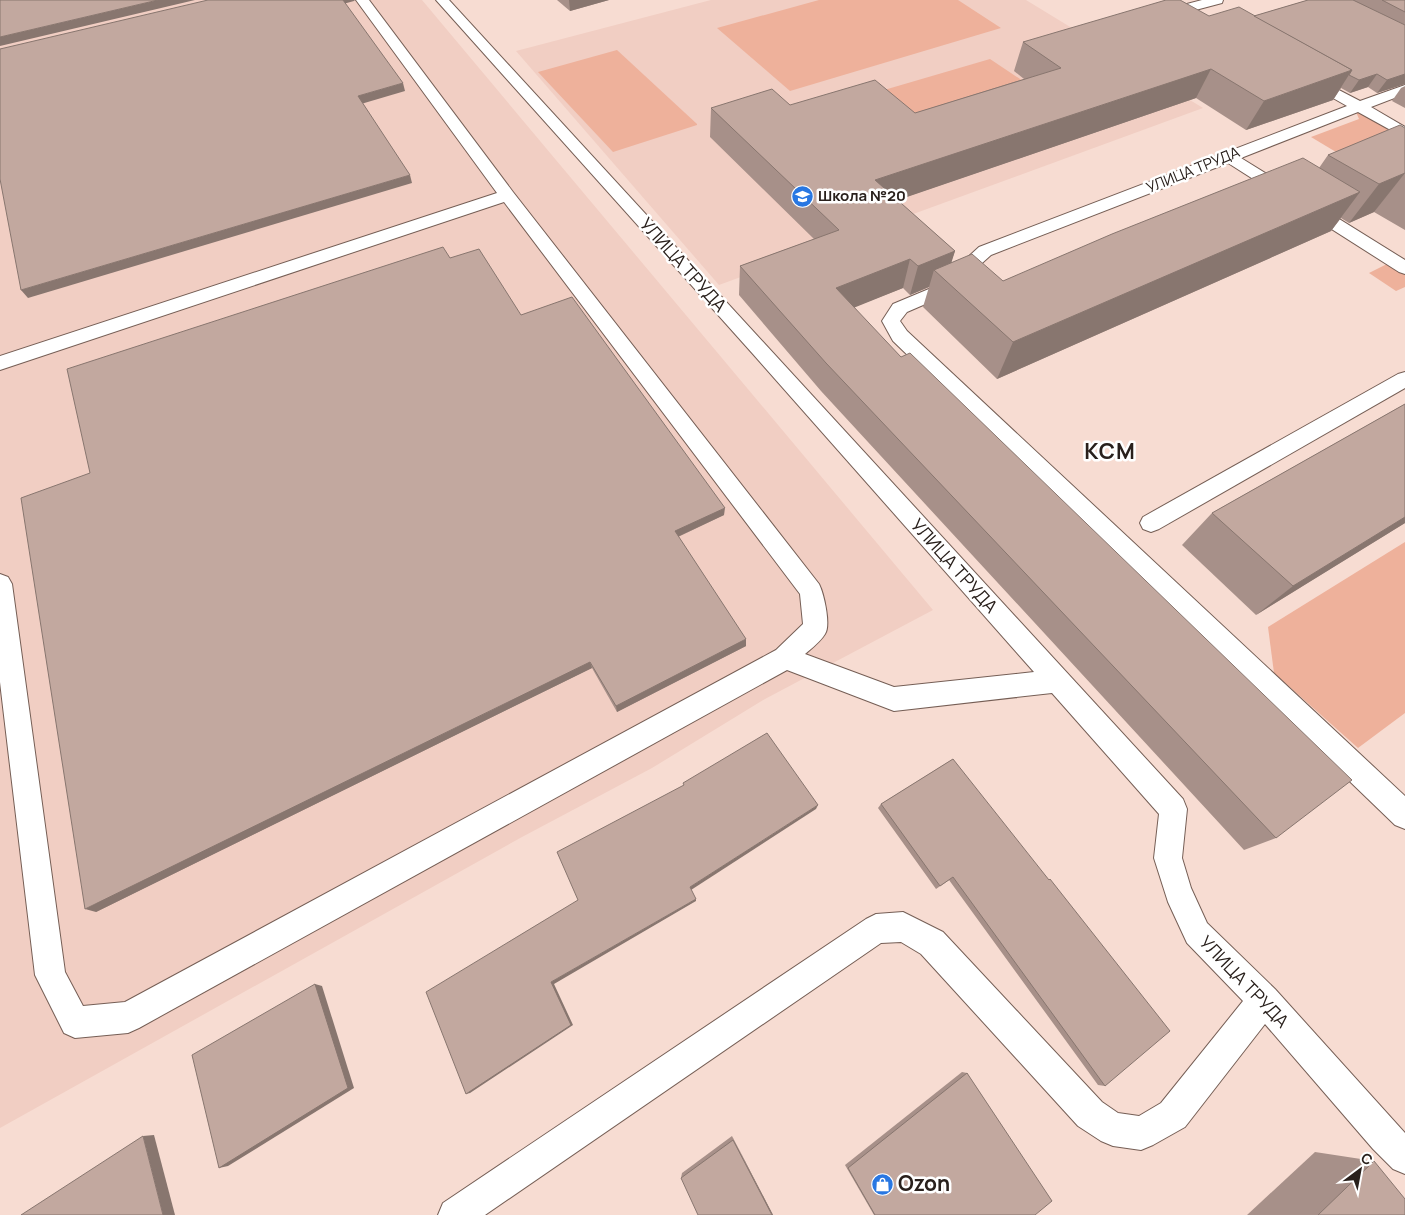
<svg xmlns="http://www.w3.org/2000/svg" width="1405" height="1215" viewBox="0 0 1405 1215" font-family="Manrope,sans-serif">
  <rect width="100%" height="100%" fill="#f7dcd2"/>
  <g fill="#f1cec3">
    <path d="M 0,0 L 422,0 L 933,610 L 765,699 L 652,768 L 522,837 L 0,1128 Z"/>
    <path d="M 711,0 L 1026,0 L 1203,108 L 719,285 L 516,51 Z"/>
  </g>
  <g fill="#eeb19b">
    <path d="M 819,0 L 958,0 L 1001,28 L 790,91 L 717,28 Z"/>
    <path d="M 617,50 L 697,124 L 697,125 L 613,152 L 538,72 Z"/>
    <path d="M 990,59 L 1038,91 L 914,132 L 867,95 Z"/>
    <path d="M 1359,110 L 1393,130 L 1356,164 L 1311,137 L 1359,119 L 1356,112 Z"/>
    <path d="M 1391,262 L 1405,271 L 1405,287 L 1396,291 L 1369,273 Z"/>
    <path d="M 1405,542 L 1405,713 L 1358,748 L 1274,673 L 1268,627 Z"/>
  </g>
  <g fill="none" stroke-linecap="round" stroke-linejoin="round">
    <defs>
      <g id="service">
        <path d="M 356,0 L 369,0 L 513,192 L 819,584 C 824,594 831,625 825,634 C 820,642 812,648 805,654 L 894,687 L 1034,672 L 753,354 L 436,0 L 449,0 L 1183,799 L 1187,809 L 1182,858 L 1191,888 L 1207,923 L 1275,989 L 1405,1133 L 1405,1174 L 1393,1169 L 1373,1149 L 1265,1024 L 1185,1127 L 1153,1145 L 1141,1150 L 1113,1146 L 1101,1141 L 1078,1126 L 921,954 L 901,942 L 881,943 L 485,1215 L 438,1215 L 443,1203 L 866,919 L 876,914 L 903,912 L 943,932 L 1102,1102 L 1118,1113 L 1139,1116 L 1161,1103 L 1243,1001 L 1187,943 L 1168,902 L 1154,858 L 1159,814 L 1052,693 L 894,711 L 787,670 L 139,1028 L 128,1033 L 75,1038 L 64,1033 L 35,975 L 0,682 L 0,574 L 8,577 L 12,584 L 65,972 L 83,1006 L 125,1002 L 776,650 L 803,624 L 800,594 L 504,202 L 0,370 L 0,356 L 497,193 Z"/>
        <path d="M 1202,0 L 1223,0 L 1222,3 L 1188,12 L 1181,8 L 1183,5 Z"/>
        <path d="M 1308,74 L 1360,101 L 1405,85 L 1405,94 L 1371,107 L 1405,127 L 1405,138 L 1358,112 L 1241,158 L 1405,260 L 1405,274 L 1399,272 L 1228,163 L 991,255 L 981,264 L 974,283 L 907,312 L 900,321 L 907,331 L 1405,796 L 1405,829 L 1395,825 L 893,341 L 882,321 L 893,304 L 960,276 L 967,258 L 979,247 L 1347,106 L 1303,81 L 1301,78 L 1303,75 Z"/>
        <path d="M 1405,372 L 1405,388 L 1159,529 L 1151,532 L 1143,529 L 1140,523 L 1143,517 L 1398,374 Z"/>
      </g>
    </defs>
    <use href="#service" stroke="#755e55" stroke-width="2"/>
    <use href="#service" fill="#fff" fill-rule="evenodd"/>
  </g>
  <g fill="#a79089">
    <path d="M 557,0 L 609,0 L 570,11 Z"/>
    <path d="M 1308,0 L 1405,0 L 1405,84 L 1377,93 L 1368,87 L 1350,93 L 1341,88 L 1333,100 L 1246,130 L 1196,98 L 897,200 L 955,251 L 951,262 L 1003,281 L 1319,168 L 1328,155 L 1405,128 L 1405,230 L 1374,212 L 1349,223 L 1341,218 L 1331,231 L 997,379 L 923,307 L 929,287 L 910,295 L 903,288 L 854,307 L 1276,838 L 1244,850 L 821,391 L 739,295 L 740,266 L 814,239 L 710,137 L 711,108 L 790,105 L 915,113 L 1024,79 L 1014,71 L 1023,42 L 1209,16 L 1254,16 Z"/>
    <path d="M 1405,86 L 1405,108 L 1392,101 L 1401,88 Z"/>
    <path d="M 450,258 L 724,515 L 678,537 L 746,646 L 617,712 L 592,668 L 96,912 L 90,473 Z"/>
    <path d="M 1405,404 L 1405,523 L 1256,615 L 1182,545 L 1212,513 Z"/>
    <path d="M 953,759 L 1105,1086 L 1098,1085 L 949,880 L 936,889 L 878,808 L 881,804 Z"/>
    <path d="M 962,1072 L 967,1073 L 1035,1215 L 874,1215 L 845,1165 Z"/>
    <path d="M 732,1136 L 773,1215 L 681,1178 L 682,1173 Z"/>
    <path d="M 1315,1152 L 1374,1161 L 1405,1215 L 1247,1215 Z"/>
  </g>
  <g fill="#88766f">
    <path d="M 158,0 L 195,0 L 0,46 L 0,37 Z"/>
    <path d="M 342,0 L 355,0 L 354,1 L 343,4 Z"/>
    <path d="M 569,0 L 609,0 L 570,11 Z"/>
    <path d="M 1211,69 L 1196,98 L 869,210 L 875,180 Z"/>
    <path d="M 1352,70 L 1333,100 L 1246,130 L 1264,101 Z"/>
    <path d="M 1377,74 L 1368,87 L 1350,93 L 1359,80 Z"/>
    <path d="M 1405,74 L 1405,84 L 1377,93 L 1387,80 Z"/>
    <path d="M 403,83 L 405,91 L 361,104 L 358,96 Z"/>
    <path d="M 1405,173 L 1374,212 L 1349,223 L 1379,184 Z"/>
    <path d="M 410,175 L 412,183 L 28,298 L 21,290 Z"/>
    <path d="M 1360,192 L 1331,231 L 997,379 L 1013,342 Z"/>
    <path d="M 955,251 L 946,280 L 934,270 L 929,287 L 910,295 L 918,266 Z"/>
    <path d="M 910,259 L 903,288 L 831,317 L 836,288 Z"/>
    <path d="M 725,508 L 724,515 L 675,538 L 675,531 Z"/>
    <path d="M 1405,517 L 1405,523 L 1256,615 L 1293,586 Z"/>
    <path d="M 746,639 L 746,646 L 617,712 L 616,706 Z"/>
    <path d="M 590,662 L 592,668 L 96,912 L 85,909 Z"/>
    <path d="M 818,805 L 816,809 L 691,890 L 690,887 Z"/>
    <path d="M 696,899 L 696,901 L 554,984 L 573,1025 L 470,1093 L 466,1094 L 551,982 Z"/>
    <path d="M 315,984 L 322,986 L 354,1088 L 228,1166 L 219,1168 Z"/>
    <path d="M 154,1135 L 175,1215 L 163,1215 L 143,1136 Z"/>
    <path d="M 732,1136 L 773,1215 L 772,1215 Z"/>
  </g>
  <g fill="#c2a89f" stroke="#88766f">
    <path d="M 0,0 L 158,0 L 0,37 Z"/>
    <path d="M 208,0 L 343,0 L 403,83 L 358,96 L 410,175 L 21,290 L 0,179 L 0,49 Z"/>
    <path d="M 1166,0 L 1180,0 L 1209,16 L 1239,7 L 1352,70 L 1264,101 L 1211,69 L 875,180 L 955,251 L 918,266 L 910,259 L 836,288 L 901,357 L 910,353 L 1352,780 L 1276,838 L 826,363 L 740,266 L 839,230 L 711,108 L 772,89 L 790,105 L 875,80 L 915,113 L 1061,68 L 1023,42 Z"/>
    <path d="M 1308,0 L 1353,0 L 1405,25 L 1405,74 L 1387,80 L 1377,74 L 1359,80 L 1349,75 L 1352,70 L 1254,16 Z"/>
    <path d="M 1382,0 L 1405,0 L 1405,12 Z"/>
    <path d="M 1400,125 L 1405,128 L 1405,173 L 1379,184 L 1328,155 Z"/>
    <path d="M 1303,158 L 1360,192 L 1013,342 L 934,270 L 972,254 L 1003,281 L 1112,234 Z"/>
    <path d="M 443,247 L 450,258 L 479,249 L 521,315 L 572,297 L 725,508 L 675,531 L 746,639 L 616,706 L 590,662 L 85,909 L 21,498 L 90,473 L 67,369 Z"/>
    <path d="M 1405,404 L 1405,517 L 1293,586 L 1212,513 Z"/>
    <path d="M 767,733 L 818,805 L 690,887 L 696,899 L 551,982 L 571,1025 L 466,1094 L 426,992 L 578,900 L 557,852 L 684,785 L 683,783 Z"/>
    <path d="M 953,759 L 1049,880 L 1050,879 L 1170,1031 L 1105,1086 L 953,877 L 940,886 L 881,804 Z"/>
    <path d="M 315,984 L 348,1088 L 219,1168 L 192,1055 Z"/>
    <path d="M 967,1073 L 1052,1201 L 1035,1215 L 875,1215 L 848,1168 Z"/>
    <path d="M 143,1136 L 163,1215 L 21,1215 Z"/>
    <path d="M 733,1140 L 772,1215 L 698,1215 L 681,1178 Z"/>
    <path d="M 1374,1161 L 1405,1199 L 1405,1215 L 1318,1215 Z"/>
  </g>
  <defs>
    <symbol id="school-disc" viewBox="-11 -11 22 22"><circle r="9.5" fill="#2877e2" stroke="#fff"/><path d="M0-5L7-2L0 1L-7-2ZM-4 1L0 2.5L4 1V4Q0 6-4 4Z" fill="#fff"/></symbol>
    <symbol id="shop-disc" viewBox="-11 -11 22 22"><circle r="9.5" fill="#2877e2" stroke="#fff"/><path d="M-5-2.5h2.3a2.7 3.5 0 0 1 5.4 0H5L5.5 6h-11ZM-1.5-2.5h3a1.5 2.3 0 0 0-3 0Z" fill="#fff"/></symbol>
  </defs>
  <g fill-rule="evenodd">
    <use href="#school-disc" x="790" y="184" width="25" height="25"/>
    <use href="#shop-disc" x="870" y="1172" width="25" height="25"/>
  </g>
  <g text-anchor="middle" stroke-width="5" stroke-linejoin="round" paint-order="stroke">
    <g font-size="15" fill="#29201c" stroke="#fff">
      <text transform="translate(1193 170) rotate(-22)" y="5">УЛИЦА ТРУДА</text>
    </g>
    <g font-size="15" font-weight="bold" fill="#29201c" stroke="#fff" text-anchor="start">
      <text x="818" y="201">Школа №20</text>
    </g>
    <g font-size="18" fill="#29201c" stroke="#fff">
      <text transform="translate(683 265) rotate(48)" y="6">УЛИЦА ТРУДА</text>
      <text transform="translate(954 566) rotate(48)" y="6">УЛИЦА ТРУДА</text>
      <text transform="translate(1244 982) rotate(46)" y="6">УЛИЦА ТРУДА</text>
    </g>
    <g font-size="21" font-weight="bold" fill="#29201c" stroke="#fff" text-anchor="start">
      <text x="898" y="1191">Ozon</text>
    </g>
    <g font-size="22" font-weight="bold" letter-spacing="1" fill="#29201c" stroke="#fff">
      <text x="1110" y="459">КСМ</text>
    </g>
  </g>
  <g transform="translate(1360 1170) rotate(32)" stroke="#ffffff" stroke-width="4" paint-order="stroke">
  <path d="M0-4L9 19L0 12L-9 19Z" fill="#29201c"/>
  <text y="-8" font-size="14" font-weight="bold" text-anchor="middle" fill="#29201c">С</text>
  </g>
</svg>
